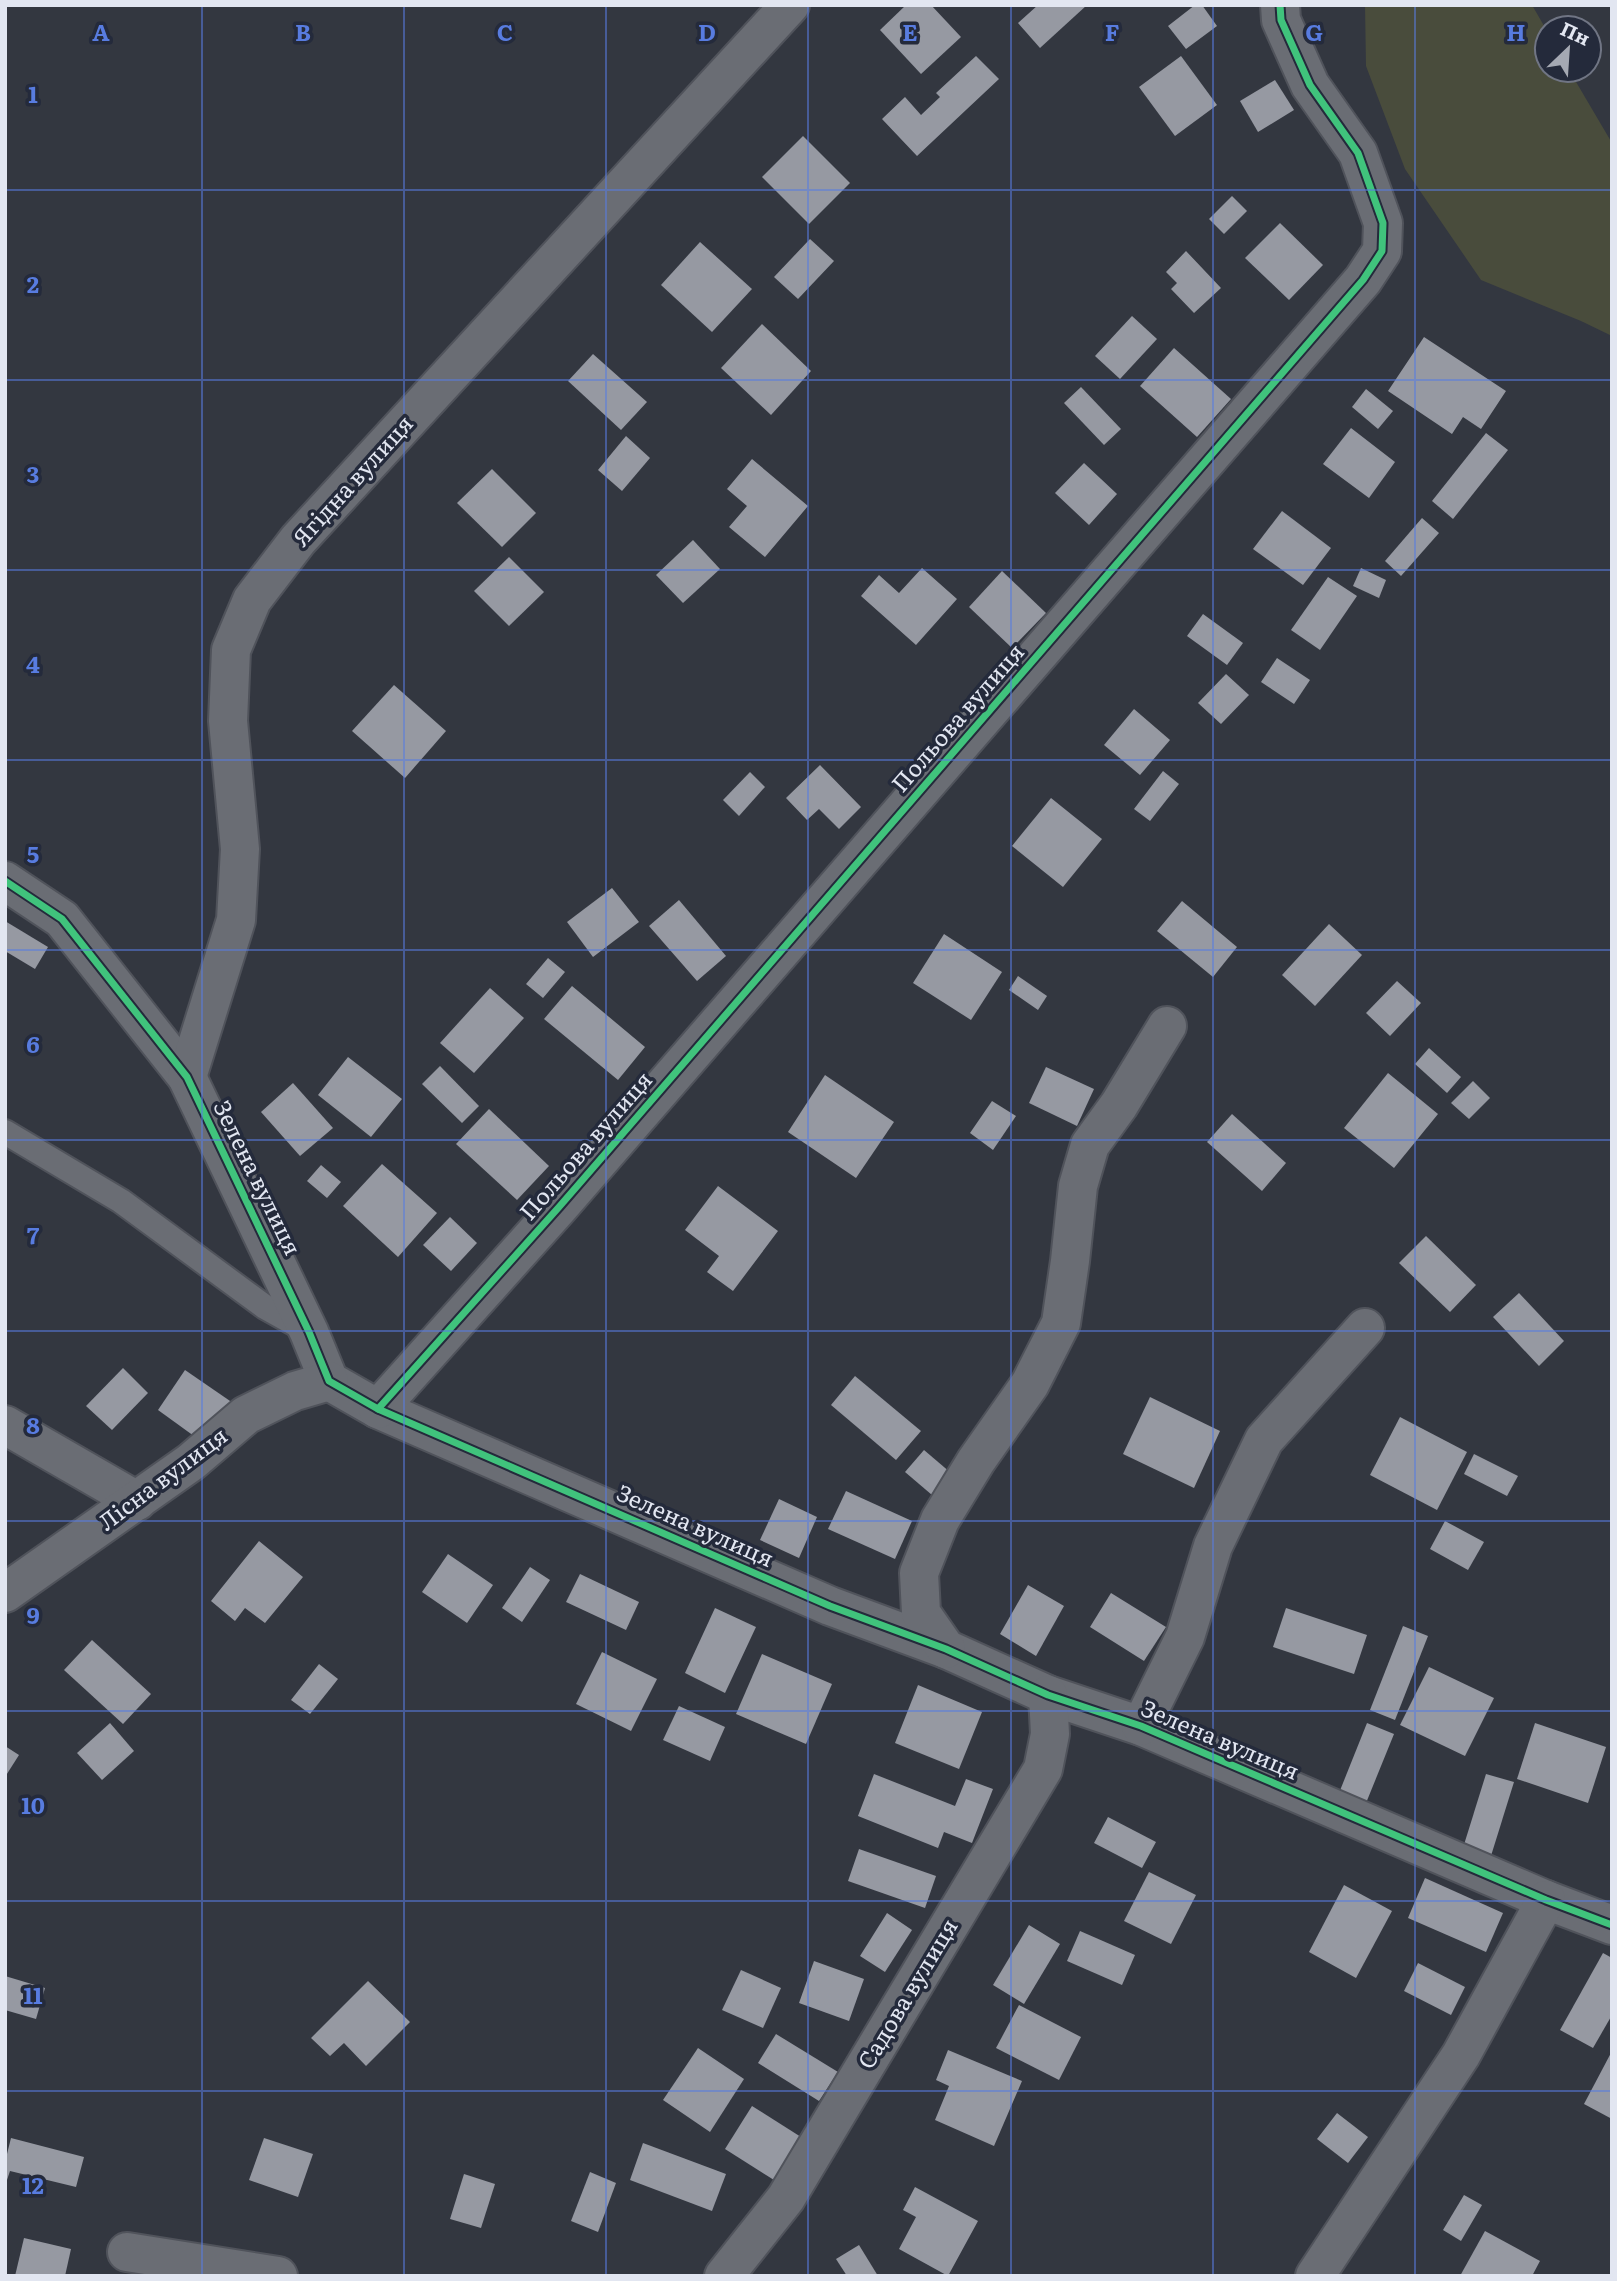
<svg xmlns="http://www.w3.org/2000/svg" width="1617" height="2281" viewBox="0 0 1617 2281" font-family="Literata,serif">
  <rect width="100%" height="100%" fill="#333740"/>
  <path fill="#494c3c" d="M 1365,5 L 1532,5 L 1547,31 L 1547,70 L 1569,70 L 1612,143 L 1612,336 L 1581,321 L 1481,280 L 1405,169 L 1366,66 Z"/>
  <g fill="#9699a2">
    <path d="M 906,5 L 931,5 L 961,37 L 921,74 L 880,30 Z"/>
    <path d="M 1038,5 L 1087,5 L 1040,48 L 1018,23 Z"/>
    <path d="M 1195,5 L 1202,5 L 1217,26 L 1186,49 L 1168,26 Z"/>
    <path d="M 976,56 L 999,79 L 917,156 L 882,119 L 905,97 L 921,115 L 940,97 L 936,93 Z"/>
    <path d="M 1181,56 L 1217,105 L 1175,136 L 1139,87 Z"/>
    <path d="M 1275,80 L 1294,110 L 1258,132 L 1240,101 Z"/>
    <path d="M 803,136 L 850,183 L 809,224 L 762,177 Z"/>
    <path d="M 1232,196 L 1247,211 L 1224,234 L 1209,219 Z"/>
    <path d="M 1280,223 L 1323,265 L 1289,300 L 1245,258 Z"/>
    <path d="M 810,239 L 834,261 L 798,299 L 774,277 Z"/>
    <path d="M 700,242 L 752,289 L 712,332 L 661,285 Z"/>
    <path d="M 1186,251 L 1221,288 L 1194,313 L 1171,289 L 1177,283 L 1166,272 Z"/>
    <path d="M 1132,316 L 1157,339 L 1120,379 L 1095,356 Z"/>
    <path d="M 762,324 L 811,371 L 771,415 L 721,368 Z"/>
    <path d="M 1424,337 L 1506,391 L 1481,429 L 1463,417 L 1452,434 L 1388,391 Z"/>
    <path d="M 1174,348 L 1231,399 L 1197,437 L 1140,386 Z"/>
    <path d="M 593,354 L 647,402 L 621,430 L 568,381 Z"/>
    <path d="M 1081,387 L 1121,429 L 1104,445 L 1064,403 Z"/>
    <path d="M 1366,389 L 1393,411 L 1378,429 L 1352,407 Z"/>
    <path d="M 1351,428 L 1395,462 L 1369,498 L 1323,464 Z"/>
    <path d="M 1486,433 L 1508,450 L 1453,519 L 1432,501 Z"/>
    <path d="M 626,436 L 650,458 L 622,491 L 598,470 Z"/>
    <path d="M 752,459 L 808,506 L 765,557 L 729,527 L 747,506 L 727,489 Z"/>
    <path d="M 1084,463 L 1117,494 L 1089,525 L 1055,493 Z"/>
    <path d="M 492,469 L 536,513 L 502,547 L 457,503 Z"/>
    <path d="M 1282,511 L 1331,548 L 1303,585 L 1253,549 Z"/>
    <path d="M 1422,518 L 1439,533 L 1401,576 L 1385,561 Z"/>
    <path d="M 693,540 L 720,569 L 683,603 L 656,575 Z"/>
    <path d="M 509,557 L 544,592 L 509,626 L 474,591 Z"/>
    <path d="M 922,568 L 957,599 L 916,645 L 861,596 L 879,575 L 899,593 Z"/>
    <path d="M 1361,568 L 1386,580 L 1379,598 L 1353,586 Z"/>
    <path d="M 1002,571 L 1046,613 L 1012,648 L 969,607 Z"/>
    <path d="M 1328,577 L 1357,596 L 1320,650 L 1291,630 Z"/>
    <path d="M 1203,614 L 1243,643 L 1227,665 L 1187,636 Z"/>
    <path d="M 1277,658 L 1310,680 L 1294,704 L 1261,682 Z"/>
    <path d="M 1226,674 L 1249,695 L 1221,724 L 1198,703 Z"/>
    <path d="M 394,685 L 446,731 L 405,778 L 352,731 Z"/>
    <path d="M 1134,709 L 1170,740 L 1140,775 L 1104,745 Z"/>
    <path d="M 820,765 L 861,807 L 839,829 L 819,809 L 807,820 L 786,798 Z"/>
    <path d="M 1163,771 L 1179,784 L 1150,821 L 1134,809 Z"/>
    <path d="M 750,772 L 765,787 L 739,816 L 723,800 Z"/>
    <path d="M 1051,798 L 1102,839 L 1063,887 L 1012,846 Z"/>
    <path d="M 612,888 L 639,922 L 593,957 L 567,922 Z"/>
    <path d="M 679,900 L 726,956 L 697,981 L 649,926 Z"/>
    <path d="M 1182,901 L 1237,947 L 1213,977 L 1157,931 Z"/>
    <path d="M 5,921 L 48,947 L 35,969 L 5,951 Z"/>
    <path d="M 1329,924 L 1362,955 L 1315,1006 L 1282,975 Z"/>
    <path d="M 944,934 L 1002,972 L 971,1020 L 913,983 Z"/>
    <path d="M 548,958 L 565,972 L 543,998 L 526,984 Z"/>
    <path d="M 1018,976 L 1047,996 L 1038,1010 L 1009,990 Z"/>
    <path d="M 1397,981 L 1421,1003 L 1390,1036 L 1366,1013 Z"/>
    <path d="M 572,986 L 645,1047 L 618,1080 L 544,1019 Z"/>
    <path d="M 490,988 L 524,1018 L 474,1073 L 440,1043 Z"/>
    <path d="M 1429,1048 L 1461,1077 L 1447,1093 L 1415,1064 Z"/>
    <path d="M 348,1057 L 402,1099 L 371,1137 L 318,1095 Z"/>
    <path d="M 440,1066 L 479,1106 L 462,1123 L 422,1084 Z"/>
    <path d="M 1046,1067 L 1094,1089 L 1077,1126 L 1029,1103 Z"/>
    <path d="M 1388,1073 L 1438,1114 L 1394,1168 L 1344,1128 Z"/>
    <path d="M 825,1075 L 894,1122 L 856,1178 L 788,1132 Z"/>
    <path d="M 1473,1081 L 1490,1098 L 1469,1119 L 1451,1103 Z"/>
    <path d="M 293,1083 L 333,1128 L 300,1156 L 261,1112 Z"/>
    <path d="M 992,1101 L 1016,1116 L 993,1150 L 970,1133 Z"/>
    <path d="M 489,1109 L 549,1166 L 517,1200 L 456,1144 Z"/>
    <path d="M 1232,1114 L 1286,1163 L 1262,1191 L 1207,1142 Z"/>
    <path d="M 382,1164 L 437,1213 L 398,1257 L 343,1206 Z"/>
    <path d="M 321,1165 L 341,1182 L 327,1198 L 307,1181 Z"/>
    <path d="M 718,1186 L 778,1231 L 733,1291 L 707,1272 L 719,1256 L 685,1230 Z"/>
    <path d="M 450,1217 L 477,1243 L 451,1271 L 423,1245 Z"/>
    <path d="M 1426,1236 L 1476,1285 L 1450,1312 L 1399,1263 Z"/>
    <path d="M 1519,1293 L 1564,1341 L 1539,1366 L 1493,1317 Z"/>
    <path d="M 123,1368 L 148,1393 L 112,1430 L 86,1406 Z"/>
    <path d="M 185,1370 L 233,1403 L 205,1444 L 158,1410 Z"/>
    <path d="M 855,1376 L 921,1431 L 896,1460 L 831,1405 Z"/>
    <path d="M 1150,1397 L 1220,1431 L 1194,1488 L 1123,1454 Z"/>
    <path d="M 1400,1417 L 1467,1452 L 1437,1510 L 1370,1475 Z"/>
    <path d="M 924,1450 L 951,1473 L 932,1495 L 905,1472 Z"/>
    <path d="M 1474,1454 L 1518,1476 L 1507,1496 L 1464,1474 Z"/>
    <path d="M 846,1491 L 912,1521 L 895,1559 L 828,1529 Z"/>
    <path d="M 779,1499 L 817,1517 L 799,1558 L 760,1540 Z"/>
    <path d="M 1445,1521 L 1484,1542 L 1468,1570 L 1430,1549 Z"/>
    <path d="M 259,1541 L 303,1577 L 265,1623 L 245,1608 L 235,1621 L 211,1601 Z"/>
    <path d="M 448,1554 L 493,1585 L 467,1623 L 422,1592 Z"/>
    <path d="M 530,1567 L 550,1580 L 522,1622 L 502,1608 Z"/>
    <path d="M 580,1574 L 639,1602 L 626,1630 L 566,1602 Z"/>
    <path d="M 1028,1585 L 1064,1606 L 1036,1656 L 1000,1634 Z"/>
    <path d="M 1111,1593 L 1166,1627 L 1144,1661 L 1090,1627 Z"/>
    <path d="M 715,1608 L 756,1627 L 725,1693 L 685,1673 Z"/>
    <path d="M 1286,1608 L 1367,1635 L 1354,1674 L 1273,1647 Z"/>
    <path d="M 1403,1626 L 1428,1636 L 1395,1720 L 1370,1710 Z"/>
    <path d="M 92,1640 L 151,1694 L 123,1724 L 64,1670 Z"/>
    <path d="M 602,1652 L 657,1679 L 631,1731 L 576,1704 Z"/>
    <path d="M 762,1654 L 832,1684 L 806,1744 L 736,1714 Z"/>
    <path d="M 319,1664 L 338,1679 L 310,1714 L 291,1700 Z"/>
    <path d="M 1429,1667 L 1494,1698 L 1465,1756 L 1400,1725 Z"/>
    <path d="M 918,1685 L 982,1712 L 959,1769 L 895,1743 Z"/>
    <path d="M 679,1706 L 725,1727 L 710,1761 L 663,1740 Z"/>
    <path d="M 110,1723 L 134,1751 L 102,1780 L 77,1753 Z"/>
    <path d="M 1367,1723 L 1394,1734 L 1364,1808 L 1337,1798 Z"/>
    <path d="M 1535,1723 L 1606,1747 L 1588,1803 L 1517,1779 Z"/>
    <path d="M 5,1746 L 19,1755 L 5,1777 Z"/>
    <path d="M 874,1774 L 955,1806 L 966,1779 L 993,1789 L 972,1843 L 944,1832 L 938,1848 L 858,1816 Z"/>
    <path d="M 1486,1774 L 1514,1782 L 1490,1859 L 1462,1851 Z"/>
    <path d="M 1108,1817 L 1156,1842 L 1142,1868 L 1094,1843 Z"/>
    <path d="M 859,1849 L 936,1876 L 925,1908 L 848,1881 Z"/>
    <path d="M 1149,1872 L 1196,1895 L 1171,1944 L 1124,1921 Z"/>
    <path d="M 1425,1878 L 1503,1913 L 1486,1952 L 1408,1918 Z"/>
    <path d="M 1344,1885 L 1392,1911 L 1356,1978 L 1309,1952 Z"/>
    <path d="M 887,1913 L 912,1930 L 885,1972 L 860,1956 Z"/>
    <path d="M 1029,1925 L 1060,1944 L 1024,2004 L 993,1985 Z"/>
    <path d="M 1080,1931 L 1135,1955 L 1122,1985 L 1067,1961 Z"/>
    <path d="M 1603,1953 L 1612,1958 L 1612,2015 L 1593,2048 L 1560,2030 Z"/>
    <path d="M 814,1961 L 864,1979 L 849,2021 L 799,2003 Z"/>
    <path d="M 1418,1963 L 1465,1987 L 1451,2015 L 1404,1991 Z"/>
    <path d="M 741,1970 L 781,1988 L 763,2028 L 722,2010 Z"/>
    <path d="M 5,1976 L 45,1988 L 36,2019 L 5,2010 Z"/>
    <path d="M 368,1981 L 410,2022 L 366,2066 L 344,2043 L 330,2056 L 311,2038 Z"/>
    <path d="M 1019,2005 L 1081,2037 L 1059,2080 L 996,2048 Z"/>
    <path d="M 776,2034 L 838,2072 L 819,2101 L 758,2063 Z"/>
    <path d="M 698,2048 L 744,2079 L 710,2132 L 663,2100 Z"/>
    <path d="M 948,2050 L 1022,2081 L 994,2146 L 935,2120 L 949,2086 L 936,2080 Z"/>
    <path d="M 1612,2051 L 1612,2119 L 1584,2104 Z"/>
    <path d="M 752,2106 L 801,2137 L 774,2180 L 725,2149 Z"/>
    <path d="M 1337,2113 L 1368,2137 L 1348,2163 L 1317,2139 Z"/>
    <path d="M 11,2138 L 84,2157 L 76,2187 L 10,2171 L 5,2186 L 5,2162 Z"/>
    <path d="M 264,2138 L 313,2154 L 298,2197 L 249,2180 Z"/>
    <path d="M 643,2143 L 726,2174 L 712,2211 L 630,2180 Z"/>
    <path d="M 590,2172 L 616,2183 L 598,2232 L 571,2221 Z"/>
    <path d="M 464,2174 L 495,2184 L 481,2228 L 450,2219 Z"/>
    <path d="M 915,2187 L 978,2221 L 948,2276 L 899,2249 L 916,2217 L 903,2210 Z"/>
    <path d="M 1464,2195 L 1482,2205 L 1461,2241 L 1443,2230 Z"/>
    <path d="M 1485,2231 L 1540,2261 L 1532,2276 L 1460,2276 Z"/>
    <path d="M 24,2238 L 71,2249 L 65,2276 L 15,2276 Z"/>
    <path d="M 859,2245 L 878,2276 L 847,2276 L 836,2259 Z"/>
  </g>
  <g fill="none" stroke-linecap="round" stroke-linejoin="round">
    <defs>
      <path id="lane" d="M 5,1132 L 121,1201 L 265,1307 L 308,1331"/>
      <g id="street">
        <path d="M 5,881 L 62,919 L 187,1077 L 309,1332 L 329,1381 L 378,1409 L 830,1606 L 946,1649 L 1048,1695 L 1141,1726 L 1546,1900 L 1612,1925"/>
        <path d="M 187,1077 L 236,920 L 240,849 L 228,721 L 231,650 L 252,600 L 298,540 L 790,5"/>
        <path d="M 378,1409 L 559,1207 L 1363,280 L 1382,251 L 1383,223 L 1358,153 L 1310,85 L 1281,20 L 1280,5"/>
        <path d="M 5,1425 L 137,1501"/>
        <path d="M 5,1593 L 191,1462 L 246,1415 L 295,1391 L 329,1381"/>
        <path d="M 946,1649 L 921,1613 L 919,1573 L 940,1520 L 976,1461 L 1030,1384 L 1061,1323 L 1070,1261 L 1078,1186 L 1090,1145 L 1119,1105 L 1167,1026"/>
        <path d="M 1141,1726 L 1185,1637 L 1213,1546 L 1264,1440 L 1365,1328"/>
        <path d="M 127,2252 L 278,2276"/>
        <path d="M 724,2276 L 786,2198 L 1043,1769 L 1050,1734 L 1048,1695"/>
        <path d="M 1315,2276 L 1461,2055 L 1546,1900"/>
      </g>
    </defs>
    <use href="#lane" stroke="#50535b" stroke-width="28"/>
    <use href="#street" stroke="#50535b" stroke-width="42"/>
    <use href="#lane" stroke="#6a6d74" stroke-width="24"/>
    <use href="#street" stroke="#6a6d74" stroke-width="38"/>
    <defs>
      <g id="cycleway">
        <path d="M 5,881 L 62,919 L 187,1077 L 309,1332 L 329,1381 L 378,1409 L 830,1606 L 946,1649 L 1048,1695 L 1141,1726 L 1546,1900 L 1612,1925"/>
        <path d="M 378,1409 L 559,1207 L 1363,280 L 1382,251 L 1383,223 L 1358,153 L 1310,85 L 1281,20 L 1280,5"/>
      </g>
    </defs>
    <use href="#cycleway" stroke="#242a3b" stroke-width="11"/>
    <use href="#cycleway" stroke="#40c37c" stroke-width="7"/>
  </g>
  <path fill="none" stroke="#587ce0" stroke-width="2" stroke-opacity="0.55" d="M 202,5 L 202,2276M 404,5 L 404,2276M 606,5 L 606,2276M 808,5 L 808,2276M 1011,5 L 1011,2276M 1213,5 L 1213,2276M 1415,5 L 1415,2276M 5,190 L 1612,190M 5,380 L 1612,380M 5,570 L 1612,570M 5,760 L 1612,760M 5,950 L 1612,950M 5,1140 L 1612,1140M 5,1331 L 1612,1331M 5,1521 L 1612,1521M 5,1711 L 1612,1711M 5,1901 L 1612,1901M 5,2091 L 1612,2091"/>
  <g text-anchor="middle" stroke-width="7" stroke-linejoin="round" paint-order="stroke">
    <g font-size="23" fill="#e2e6f1" stroke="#242a3b">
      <text transform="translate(353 481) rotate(-48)" y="8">Ягідна вулиця</text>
      <text transform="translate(958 718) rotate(-49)" y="8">Польова вулиця</text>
      <text transform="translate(586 1146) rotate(-49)" y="8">Польова вулиця</text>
      <text transform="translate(257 1178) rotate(64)" y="8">Зелена вулиця</text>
      <text transform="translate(163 1479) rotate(-37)" y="8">Лісна вулиця</text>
      <text transform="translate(695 1526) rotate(24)" y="8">Зелена вулиця</text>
      <text transform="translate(1220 1740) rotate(23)" y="8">Зелена вулиця</text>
      <text transform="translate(908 1994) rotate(-59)" y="8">Садова вулиця</text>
    </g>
  </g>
  <g font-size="23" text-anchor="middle" font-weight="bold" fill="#587ce0" stroke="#242a3b" stroke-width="7" stroke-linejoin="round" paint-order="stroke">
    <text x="101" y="41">A</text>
    <text x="303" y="41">B</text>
    <text x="505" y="41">C</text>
    <text x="707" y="41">D</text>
    <text x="910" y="41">E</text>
    <text x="1112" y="41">F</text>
    <text x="1314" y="41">G</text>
    <text x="1516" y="41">H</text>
    <text x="33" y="103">1</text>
    <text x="33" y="293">2</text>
    <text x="33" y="483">3</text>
    <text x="33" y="673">4</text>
    <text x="33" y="863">5</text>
    <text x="33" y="1053">6</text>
    <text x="33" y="1244">7</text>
    <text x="33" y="1434">8</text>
    <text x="33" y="1624">9</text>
    <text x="33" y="1814">10</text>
    <text x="33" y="2004">11</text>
    <text x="33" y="2194">12</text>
  </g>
  <rect width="1617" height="2281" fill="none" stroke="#e2e6f1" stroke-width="14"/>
  <g transform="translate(1568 49) rotate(25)"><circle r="33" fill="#242a3b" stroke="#707584" stroke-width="2"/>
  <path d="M0-5L12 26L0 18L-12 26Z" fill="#a5a9b3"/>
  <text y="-10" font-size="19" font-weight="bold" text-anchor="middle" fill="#e2e6f1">Пн</text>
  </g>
</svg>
